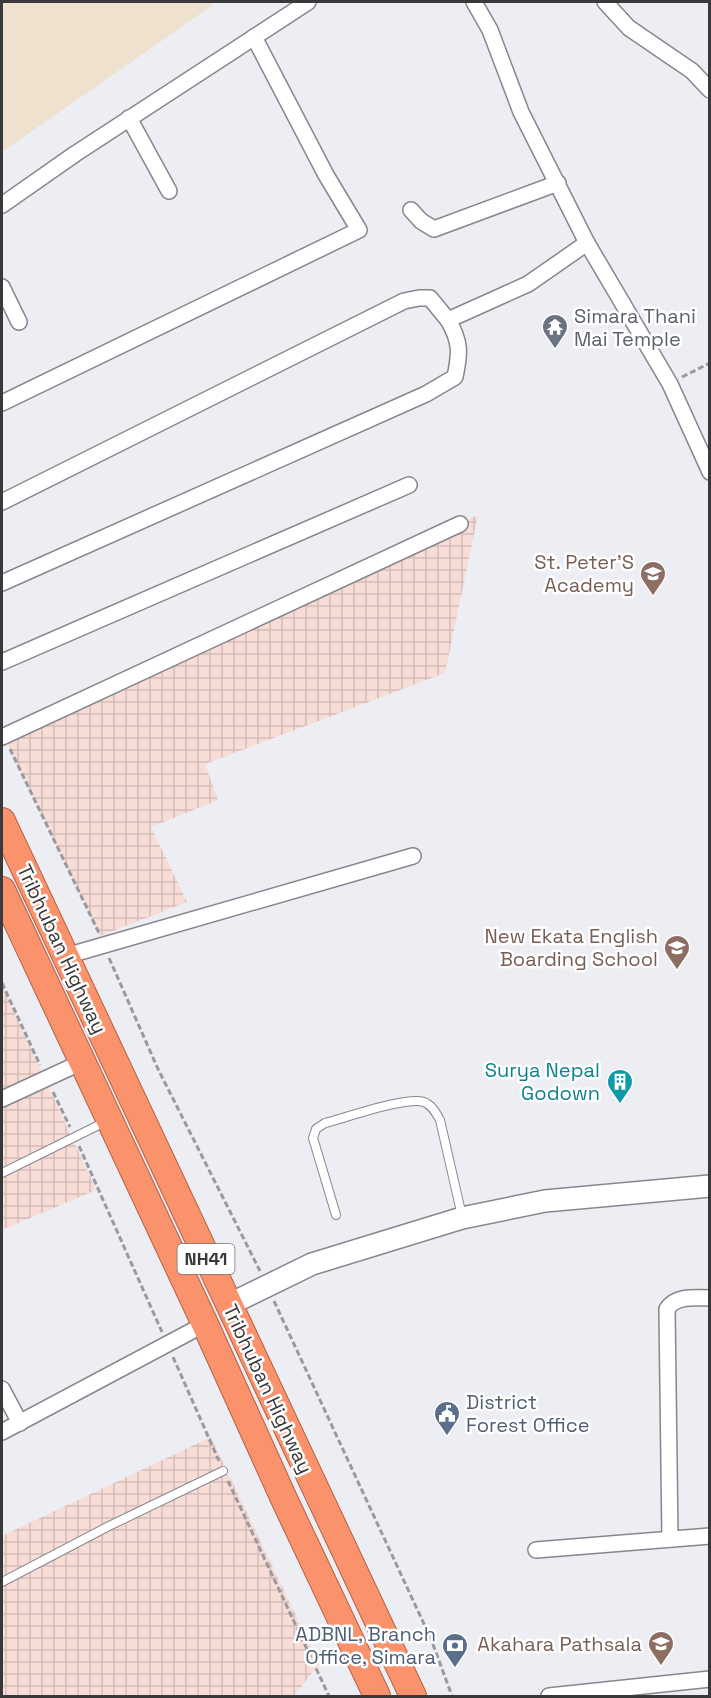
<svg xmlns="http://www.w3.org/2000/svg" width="711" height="1698" viewBox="0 0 711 1698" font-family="'Space Grotesk',sans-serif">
  <defs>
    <pattern id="industrial-grid" width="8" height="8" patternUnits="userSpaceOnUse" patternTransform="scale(1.5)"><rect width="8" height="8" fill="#f7ddd6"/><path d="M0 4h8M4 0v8" fill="none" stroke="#d4beb9"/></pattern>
  </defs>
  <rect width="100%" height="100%" fill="#ededf4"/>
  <path fill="#eee2ce" d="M 2,2 L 211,2 L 213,5 L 2,152 Z"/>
  <g fill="url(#industrial-grid)">
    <path d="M 478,515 L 445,673 L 205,764 L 218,800 L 151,827 L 187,902 L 100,936 L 4,736 Z"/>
    <path d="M 2,986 L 96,1190 L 2,1230 Z"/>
    <path d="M 211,1437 L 319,1664 L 294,1696 L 2,1696 L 2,1536 Z"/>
  </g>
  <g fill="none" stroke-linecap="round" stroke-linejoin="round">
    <defs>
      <g id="service">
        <path d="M 2,1173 L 105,1122"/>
        <path d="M 336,1215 L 313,1138 L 316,1129 L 325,1123 C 345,1118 407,1096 424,1102 C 432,1105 436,1113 440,1120 L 462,1216"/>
        <path d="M 2,1582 L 109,1526 L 223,1471"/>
      </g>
      <g id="minor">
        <path d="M 474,2 L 490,30 L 521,112 L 587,243 L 670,384 L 710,472"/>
        <path d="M 605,2 L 629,28 L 692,71 L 710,90"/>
        <path d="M 129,118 L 169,191"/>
        <path d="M 2,205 L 75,154 L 308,2"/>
        <path d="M 411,210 L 421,221 L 434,229 L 558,183"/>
        <path d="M 2,287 L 19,322"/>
        <path d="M 2,403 L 359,230 L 326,175 L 254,37"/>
        <path d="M 2,502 L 404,301 L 419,298 L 430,298 L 448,320 L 528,284 L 587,243"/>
        <path d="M 2,583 L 426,394 L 455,377 C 460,353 461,342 448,320"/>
        <path d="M 2,662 L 409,485"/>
        <path d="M 2,737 L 460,524"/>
        <path d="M 66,956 L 413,856"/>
        <path d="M 2,1099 L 82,1062"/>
        <path d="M 2,1389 L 20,1423"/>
        <path d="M 2,1432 L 205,1324"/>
        <path d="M 670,1539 L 667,1309 C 676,1295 695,1298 710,1298"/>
        <path d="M 536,1550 L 710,1536"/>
        <path d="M 549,1696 L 710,1679"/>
      </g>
      <path id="secondary" d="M 228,1305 L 312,1264 L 462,1218 L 545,1201 L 710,1186"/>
      <g id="trunk">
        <path d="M 2,821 L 413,1696"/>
        <path d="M 2,890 L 205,1324 L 284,1499 L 377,1696"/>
      </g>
    </defs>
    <use href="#service" stroke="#87868d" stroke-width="10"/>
    <use href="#minor" stroke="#87868d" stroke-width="18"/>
    <use href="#secondary" stroke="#87868d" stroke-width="24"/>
    <use href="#trunk" stroke="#b56144" stroke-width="28"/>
    <g stroke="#99999e" stroke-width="3" stroke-dasharray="6 3" stroke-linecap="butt">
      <path d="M 682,377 L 710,363"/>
      <path d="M 10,749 L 99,933"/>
      <path d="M 109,958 L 158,1069 L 260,1271"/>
      <path d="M 2,983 L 40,1065"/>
      <path d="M 53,1092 L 70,1127"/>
      <path d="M 79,1146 L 162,1332"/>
      <path d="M 274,1301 L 431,1639 L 452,1696"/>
      <path d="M 173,1357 L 219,1461"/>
      <path d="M 228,1481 L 329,1696"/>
    </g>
    <use href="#service" stroke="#fff" stroke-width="8"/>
    <use href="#minor" stroke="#fff" stroke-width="15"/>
    <use href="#secondary" stroke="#fff" stroke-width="21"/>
    <use href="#trunk" stroke="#fa926c" stroke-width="26"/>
  </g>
  <defs>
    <symbol id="temple-pin" viewBox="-11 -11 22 30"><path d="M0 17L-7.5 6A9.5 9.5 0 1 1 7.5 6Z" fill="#6b7280" stroke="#fff"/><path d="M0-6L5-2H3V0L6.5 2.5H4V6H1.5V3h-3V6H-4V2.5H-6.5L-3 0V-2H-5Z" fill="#fff"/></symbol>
    <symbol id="school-pin" viewBox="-11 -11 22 30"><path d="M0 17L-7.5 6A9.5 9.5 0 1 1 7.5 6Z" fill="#8d6e63" stroke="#fff"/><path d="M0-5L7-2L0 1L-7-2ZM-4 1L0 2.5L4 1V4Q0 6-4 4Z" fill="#fff"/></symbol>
    <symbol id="building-pin" viewBox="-11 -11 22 30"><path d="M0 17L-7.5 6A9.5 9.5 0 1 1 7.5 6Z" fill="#0f9aa8" stroke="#fff"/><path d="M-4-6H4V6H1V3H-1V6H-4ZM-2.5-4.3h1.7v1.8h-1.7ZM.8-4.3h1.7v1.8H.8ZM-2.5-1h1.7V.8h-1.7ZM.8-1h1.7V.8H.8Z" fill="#fff"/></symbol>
    <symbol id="civic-pin" viewBox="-11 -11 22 30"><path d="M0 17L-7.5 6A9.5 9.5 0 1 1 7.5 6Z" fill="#5c6f8a" stroke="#fff"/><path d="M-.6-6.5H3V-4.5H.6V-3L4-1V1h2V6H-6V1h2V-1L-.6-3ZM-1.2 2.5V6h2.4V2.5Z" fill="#fff"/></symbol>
    <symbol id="bank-pin" viewBox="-11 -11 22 30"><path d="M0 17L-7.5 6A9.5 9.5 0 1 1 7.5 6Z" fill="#5c6f8a" stroke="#fff"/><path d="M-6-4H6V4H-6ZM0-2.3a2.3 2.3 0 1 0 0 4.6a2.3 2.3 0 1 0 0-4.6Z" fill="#fff"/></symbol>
  </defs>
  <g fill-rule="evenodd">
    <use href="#temple-pin" x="540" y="312" width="30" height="40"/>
    <use href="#school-pin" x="638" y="559" width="30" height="40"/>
    <use href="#school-pin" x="662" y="933" width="30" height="40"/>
    <use href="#building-pin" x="605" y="1067" width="30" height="40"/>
    <use href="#civic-pin" x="432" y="1399" width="30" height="40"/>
    <use href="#school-pin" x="646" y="1629" width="30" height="40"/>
    <use href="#bank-pin" x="440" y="1631" width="30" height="40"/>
  </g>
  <g text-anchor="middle" stroke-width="5" stroke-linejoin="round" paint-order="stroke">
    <rect fill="#fff" stroke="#747476" stroke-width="1.5" x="177.5" y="1244" width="57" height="30" rx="4.5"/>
    <g font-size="18" font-weight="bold" fill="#39393c">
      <text x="206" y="1265">NH41</text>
    </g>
    <g font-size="20" fill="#5b616d" stroke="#fff" text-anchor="start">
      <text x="574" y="323">Simara Thani<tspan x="574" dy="23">Mai Temple</tspan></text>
    </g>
    <g font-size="20" fill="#785e54" stroke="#fff" text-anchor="end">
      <text x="634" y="569">St. Peter'S<tspan x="634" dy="23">Academy</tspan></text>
      <text x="658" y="943">New Ekata English<tspan x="658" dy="23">Boarding School</tspan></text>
      <text x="642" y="1651">Akahara Pathsala</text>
    </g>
    <g font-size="20" fill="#39393c" stroke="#fff">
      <text transform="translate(62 949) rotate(65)" y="7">Tribhuban Highway</text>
      <text transform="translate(268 1389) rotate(65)" y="7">Tribhuban Highway</text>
    </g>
    <g font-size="20" fill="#0d838f" stroke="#fff" text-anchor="end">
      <text x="600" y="1077">Surya Nepal<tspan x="600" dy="23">Godown</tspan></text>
    </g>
    <g font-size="20" fill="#4e5e75" stroke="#fff" text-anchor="start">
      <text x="466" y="1409">District<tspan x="466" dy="23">Forest Office</tspan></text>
      <text x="436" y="1641" text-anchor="end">ADBNL, Branch<tspan x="436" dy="23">Office, Simara</tspan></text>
    </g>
  </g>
  <rect width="711" height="1698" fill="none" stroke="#39393c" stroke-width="6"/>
</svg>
